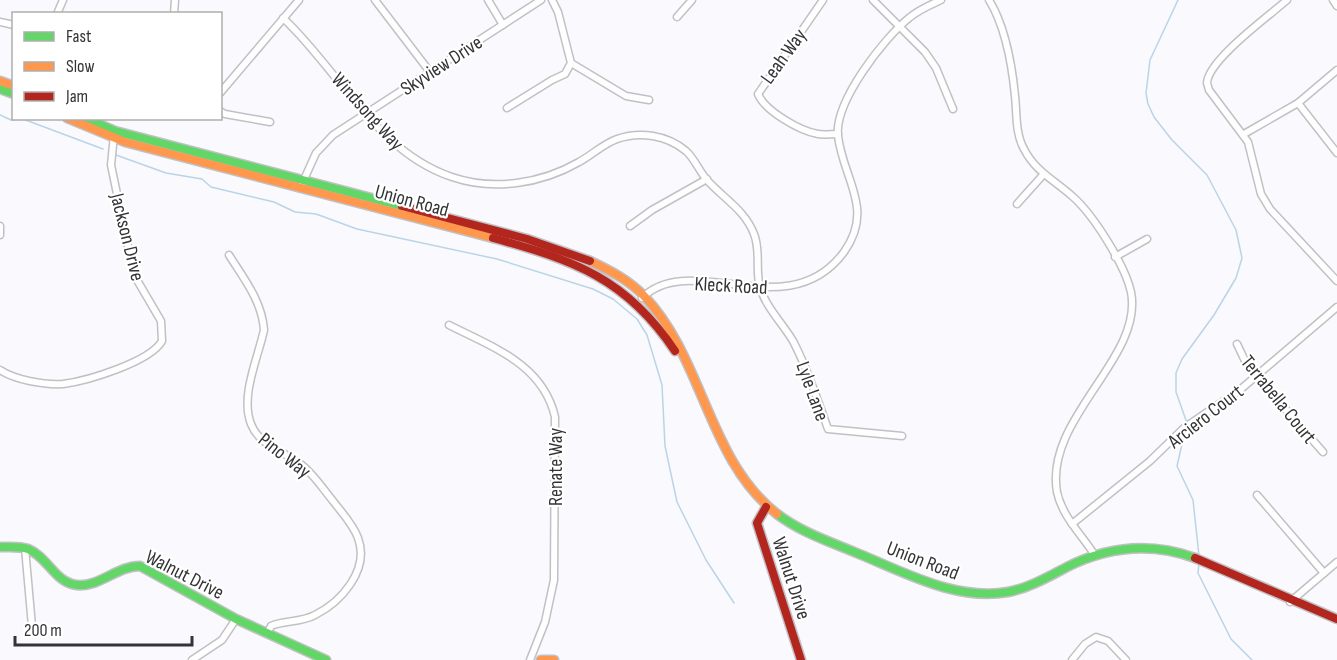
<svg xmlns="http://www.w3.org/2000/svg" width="1337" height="660" viewBox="0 0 1337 660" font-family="'Sofia Sans Condensed',sans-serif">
  <rect width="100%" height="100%" fill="#faf9fe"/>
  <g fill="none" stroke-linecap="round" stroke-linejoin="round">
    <g stroke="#bad4e7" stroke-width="1.5">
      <path d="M 1178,0 L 1150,60 L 1146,93 L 1148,104 L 1154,117 L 1172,140 L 1207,175 L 1236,230 L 1242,258 L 1236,278 L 1214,315 L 1182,359 L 1176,373 L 1176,392 L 1187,423"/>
      <path d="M 0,115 L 11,120 L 23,119 L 103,149"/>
      <path d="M 116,155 L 166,173 L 202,179 L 211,187 L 274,202 L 295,212 L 316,214 L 357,229 L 497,259 L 593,289 L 613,299 L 637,319 L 647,335 L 662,385 L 665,446 L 677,502 L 706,560 L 734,603"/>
      <path d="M 1185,431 L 1177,466 L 1193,500 L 1199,556"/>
      <path d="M 1199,563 L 1198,573 L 1231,639 L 1252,660"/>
    </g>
    <defs>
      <g id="street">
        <path d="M 375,0 L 430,72"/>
        <path d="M 488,0 L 503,25"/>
        <path d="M 823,0 L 758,94 C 765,111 800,131 818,134 C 824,135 831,134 838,134"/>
        <path d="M 873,0 L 925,52 L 936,68 L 953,109"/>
        <path d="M 989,0 C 1005,26 1012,65 1015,96 C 1017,113 1015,133 1024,149 C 1035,171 1054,180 1072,196 C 1093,214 1125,265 1131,292 C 1144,358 1044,418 1057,492 C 1062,516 1081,534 1094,554"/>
        <path d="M 1287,0 C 1269,16 1208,60 1207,83 L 1209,90 L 1248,142 L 1261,194 L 1270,209 L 1337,281"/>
        <path d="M 1333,0 L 1337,6"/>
        <path d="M 57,14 L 63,0"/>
        <path d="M 174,14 L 175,0"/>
        <path d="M 677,17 L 692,0"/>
        <path d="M 283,18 C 339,70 376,152 452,177 C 493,191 541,184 579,162 C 592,155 603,144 617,139 C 640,131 667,135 686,151 C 695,159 699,171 707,180 C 723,198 745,210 754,234 C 761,251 755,271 760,287 C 765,306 783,324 793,341 C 808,369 817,399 828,429 L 902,436"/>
        <path d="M 0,22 L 14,25"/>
        <path d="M 571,63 L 626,96 L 649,100"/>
        <path d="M 220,93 L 299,0"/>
        <path d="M 1298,103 L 1337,153"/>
        <path d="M 507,108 L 552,80 L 565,74 L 571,63 L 558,12 L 552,0"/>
        <path d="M 220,111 L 225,114 L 270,122"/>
        <path d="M 1244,134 L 1298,103 L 1337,70"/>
        <path d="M 302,184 L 316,153 L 333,135 L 541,0"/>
        <path d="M 1017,204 L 1043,175"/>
        <path d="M 0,226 L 0,235"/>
        <path d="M 630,226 L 652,210 L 707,179"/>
        <path d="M 229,255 C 244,279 262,301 264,330 C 258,358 240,396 251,424 C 260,447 285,451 303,466 C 315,476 323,489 333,501 C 342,513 353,524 358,538 C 370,570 341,602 315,615 C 300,623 284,620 271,626 L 267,634"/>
        <path d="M 1115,257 L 1147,239"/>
        <path d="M 642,298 C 690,249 788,328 844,252 C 875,209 843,179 838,136 C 834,102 884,38 909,18 C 918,10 930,5 941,0"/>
        <path d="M 449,325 C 492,347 543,364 555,417 L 554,580 L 545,622 L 530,660"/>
        <path d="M 1237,344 L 1247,365 L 1323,452"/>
        <path d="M 0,370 C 15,380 44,385 63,384 C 87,381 150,362 162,341 L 161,321 L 137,280 L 131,261 L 111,165 L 114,135"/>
        <path d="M 1257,495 L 1324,573"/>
        <path d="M 1072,524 L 1150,461 L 1184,428 L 1241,389 L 1337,307"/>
        <path d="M 25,548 L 32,626"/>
        <path d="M 1290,602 L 1337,562"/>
        <path d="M 192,660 L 222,640 L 236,619"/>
        <path d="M 1072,660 L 1085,644 L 1096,637 L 1108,641 L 1126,660"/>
      </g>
      <g id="fast">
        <path d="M 0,89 L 14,94"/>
        <path d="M 85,118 L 115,131 L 402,206"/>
        <path d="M 777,514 C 802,533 831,542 859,554 C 906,573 956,601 1008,592 C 1029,588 1048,577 1067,567 C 1109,546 1151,542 1195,558"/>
        <path d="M 0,547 C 9,547 20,546 28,549 C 48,557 55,583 77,585 C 100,587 117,566 140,566 L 236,619 L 326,660"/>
      </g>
      <g id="slow">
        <path d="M 0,81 L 14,86"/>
        <path d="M 67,118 L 125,142 L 493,238"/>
        <path d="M 590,261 C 609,270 629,280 644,296 C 704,359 707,459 777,514"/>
        <path d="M 541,660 L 554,660"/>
      </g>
      <g id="jam">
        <path d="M 402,206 L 527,239 L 590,261"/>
        <path d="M 493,238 C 574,260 627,279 675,351"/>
        <path d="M 766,507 L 757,523 L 801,660"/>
        <path d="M 1195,558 L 1337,619"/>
      </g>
    </defs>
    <use href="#street" stroke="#c1c0c4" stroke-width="9"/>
    <use href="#fast" stroke="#c1c0c4" stroke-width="11"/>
    <use href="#slow" stroke="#c1c0c4" stroke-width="11"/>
    <use href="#jam" stroke="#c1c0c4" stroke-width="11"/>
    <use href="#street" stroke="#fefeff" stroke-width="6"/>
    <use href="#fast" stroke="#63d668" stroke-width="8"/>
    <use href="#slow" stroke="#ff974d" stroke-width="8"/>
    <use href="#jam" stroke="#b3261e" stroke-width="8"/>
  </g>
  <g text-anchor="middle" stroke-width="4.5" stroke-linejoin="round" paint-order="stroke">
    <g font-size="20" fill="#343436" stroke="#fff">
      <text transform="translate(783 56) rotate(-54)" y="7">Leah Way</text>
      <text transform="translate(441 65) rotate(-33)" y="7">Skyview Drive</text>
      <text transform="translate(368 111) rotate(48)" y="7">Windsong Way</text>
      <text transform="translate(412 200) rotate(15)" y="7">Union Road</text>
      <text transform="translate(128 237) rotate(76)" y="7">Jackson Drive</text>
      <text transform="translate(731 285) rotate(3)" y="7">Kleck Road</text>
      <text transform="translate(813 391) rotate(70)" y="7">Lyle Lane</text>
      <text transform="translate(1279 399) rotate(51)" y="7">Terrabella Court</text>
      <text transform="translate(1205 416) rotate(-38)" y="7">Arciero Court</text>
      <text transform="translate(285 455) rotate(38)" y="7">Pino Way</text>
      <text transform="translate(555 467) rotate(-90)" y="7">Renate Way</text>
      <text transform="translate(923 560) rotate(21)" y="7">Union Road</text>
      <text transform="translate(185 574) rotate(27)" y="7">Walnut Drive</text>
      <text transform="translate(792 578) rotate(72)" y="7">Walnut Drive</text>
    </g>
  </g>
  <rect x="12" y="12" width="210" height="108" fill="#ffffff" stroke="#aeaeaf" stroke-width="1.5"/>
  <rect x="24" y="32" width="30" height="9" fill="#63d668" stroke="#aeaeaf" stroke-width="1.5"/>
  <text x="66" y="42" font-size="18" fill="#343436">Fast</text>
  <rect x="24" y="62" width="30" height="9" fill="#ff974d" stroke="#aeaeaf" stroke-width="1.5"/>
  <text x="66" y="72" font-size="18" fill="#343436">Slow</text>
  <rect x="24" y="92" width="30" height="9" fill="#b3261e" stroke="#aeaeaf" stroke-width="1.5"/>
  <text x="66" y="102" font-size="18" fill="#343436">Jam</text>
  <path d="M15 636v9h177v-9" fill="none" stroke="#343436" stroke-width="3"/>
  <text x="24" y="636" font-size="18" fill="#343436" stroke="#ffffff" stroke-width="4.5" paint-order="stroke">200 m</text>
</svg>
